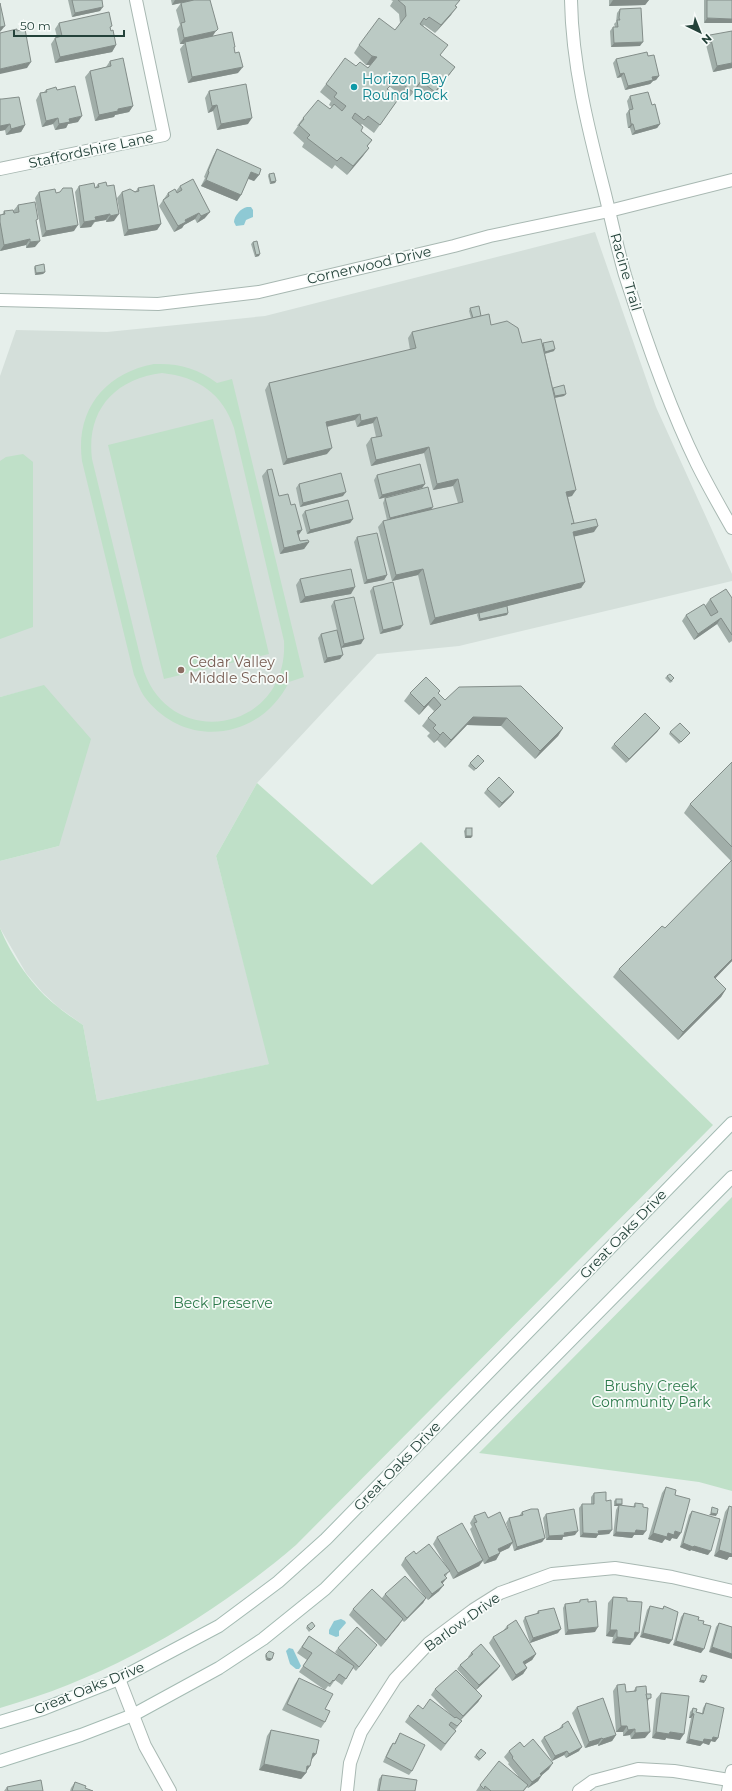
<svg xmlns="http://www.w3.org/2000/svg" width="732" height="1791" viewBox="0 0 732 1791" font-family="Montserrat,sans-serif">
  <rect width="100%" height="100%" fill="#e6efeb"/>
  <path fill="#d4dfda" d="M 595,232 L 656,407 L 732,574 L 732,581 L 459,646 L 377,654 L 257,783 L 216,856 L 270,1064 L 97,1101 L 83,1025 L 58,1007 L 42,992 L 26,973 L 0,928 L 0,861 L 59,846 L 44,686 L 0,697 L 0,376 L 16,330 L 107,332 L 265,316 Z"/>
  <g fill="#bfe0c8" fill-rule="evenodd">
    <path d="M 154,364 C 179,363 197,368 217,383 L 232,379 L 304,677 L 289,682 C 261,739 188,750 147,700 C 141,693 138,684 134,675 L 82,461 C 75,410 105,373 154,364 ZM 162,373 C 198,377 222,393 234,428 L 284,641 C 289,734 165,753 142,664 L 92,459 C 86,411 114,379 162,373 Z"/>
    <path d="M 213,419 L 269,654 L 164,679 L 108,445 Z"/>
    <path d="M 23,454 L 33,462 L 33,627 L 0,639 L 0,461 L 6,457 Z"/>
    <path d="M 44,685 L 91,739 L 59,846 L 0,861 L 0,697 Z"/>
    <path d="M 257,783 L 372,885 L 421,842 L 713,1125 L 296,1545 C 211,1618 108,1678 0,1708 L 0,928 C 12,957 33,988 58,1007 C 66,1014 75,1019 83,1025 L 97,1101 L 269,1064 L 216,856 Z"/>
    <path d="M 732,1197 L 732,1491 L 699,1482 L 479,1453 Z"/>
  </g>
  <g fill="#8ec9d4">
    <path d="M 247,207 L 251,207 L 253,210 L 253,217 L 246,220 L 244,225 L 236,226 L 234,222 C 234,216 241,208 247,207 Z"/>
    <path d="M 341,1619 L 345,1621 L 346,1623 L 339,1631 L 339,1636 L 336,1637 L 329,1634 L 329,1630 L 334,1621 Z"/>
    <path d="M 289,1648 L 293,1649 L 301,1666 L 299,1669 L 296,1669 L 290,1664 L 286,1651 Z"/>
  </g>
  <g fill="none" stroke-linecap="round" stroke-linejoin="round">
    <defs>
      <g id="street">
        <path d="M 571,0 C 572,64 588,128 604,190 C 611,218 617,247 625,275 C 645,338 668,405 697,464 C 708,486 720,507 732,528"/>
        <path d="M 0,169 L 164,135 L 136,0"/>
        <path d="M 0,300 L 158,304 L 259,292 L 454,246 L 490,236 L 609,211 L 732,180"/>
        <path d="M 119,1679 L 145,1746 L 170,1791"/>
        <path d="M 347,1791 L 350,1763 L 361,1732 L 395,1679 L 429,1643 L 473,1610 L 500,1593 L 552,1574 L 615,1568 L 672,1577 L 732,1591"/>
        <path d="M 579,1791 L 593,1781 L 638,1769 L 674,1771 L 729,1780"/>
        <path d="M 728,1791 L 732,1771"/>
      </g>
      <g id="secondary">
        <path d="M 0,1722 L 43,1709 L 119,1679 L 219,1626 L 278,1582 L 326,1539 L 732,1123"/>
        <path d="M 0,1761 L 81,1735 L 133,1715 L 219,1668 L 263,1639 L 325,1589 L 732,1177"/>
      </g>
    </defs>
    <use href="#street" stroke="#a8b8b2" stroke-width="14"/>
    <use href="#secondary" stroke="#a4bbb3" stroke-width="14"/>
    <use href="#street" stroke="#fff" stroke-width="12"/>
    <use href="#secondary" stroke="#fff" stroke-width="12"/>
  </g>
  <g fill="#a1aea9">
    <path d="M 68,0 L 102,0 L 100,11 L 72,17 Z"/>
    <path d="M 171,0 L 210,0 L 213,36 L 234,49 L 238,73 L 188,83 L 180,49 L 184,44 L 180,44 L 177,29 L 180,25 L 176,10 L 181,3 L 188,1 L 172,5 Z"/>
    <path d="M 391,0 L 460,0 L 455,6 L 451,15 L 435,33 L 424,25 L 423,26 L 440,56 L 455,67 L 430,100 L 416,89 L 407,100 L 389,86 L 387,89 L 399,98 L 374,133 L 362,124 L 361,125 L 361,131 L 372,140 L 367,147 L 369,148 L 363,156 L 347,175 L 335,165 L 332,169 L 302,147 L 304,143 L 293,133 L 298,126 L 297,126 L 303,118 L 330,109 L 332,107 L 329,105 L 331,101 L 320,92 L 326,84 L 356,66 L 368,68 L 370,65 L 366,65 L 354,53 L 359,45 L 395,30 L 400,23 L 399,14 L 390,6 L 393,1 Z"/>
    <path d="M 609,0 L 649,0 L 645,5 L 609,6 Z"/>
    <path d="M 704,0 L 732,0 L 704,23 Z"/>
    <path d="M 620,9 L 640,46 L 611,47 L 610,31 L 613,27 L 615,27 L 614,24 L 616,22 L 617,13 Z"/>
    <path d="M 59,23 L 110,28 L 116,45 L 112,52 L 55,63 L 51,44 L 55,38 L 57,37 L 55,29 Z"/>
    <path d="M 710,35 L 732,68 L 713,72 L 705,41 Z"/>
    <path d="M 648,56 L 659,76 L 656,80 L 653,81 L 650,84 L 625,90 L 621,77 L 617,78 L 613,63 L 616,59 Z"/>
    <path d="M 110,61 L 133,106 L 129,112 L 115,115 L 114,117 L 95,121 L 85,77 L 90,71 L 106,67 Z"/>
    <path d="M 46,90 L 57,90 L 78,122 L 68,124 L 66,128 L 55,130 L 53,124 L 42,127 L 36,100 L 40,93 L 44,92 Z"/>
    <path d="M 209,91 L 248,124 L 217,130 L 213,111 L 208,113 L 205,98 Z"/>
    <path d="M 630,96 L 652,105 L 660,124 L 657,128 L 632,135 L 630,128 L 628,128 L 627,122 L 626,114 L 629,110 L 627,101 Z"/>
    <path d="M 0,99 L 25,125 L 21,132 L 6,135 L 5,130 L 0,131 Z"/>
    <path d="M 217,149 L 259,175 L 254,181 L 248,179 L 241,195 L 237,201 L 201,186 L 205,178 L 204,177 L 213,156 Z"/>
    <path d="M 269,174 L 276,181 L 275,183 L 270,184 L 268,176 Z"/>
    <path d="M 98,184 L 114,221 L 106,222 L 106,220 L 95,222 L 91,227 L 80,228 L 75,192 L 79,186 L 95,188 Z"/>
    <path d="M 180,186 L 205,218 L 197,223 L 195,219 L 184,225 L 182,228 L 174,232 L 159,206 L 168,193 L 176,191 Z"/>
    <path d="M 138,188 L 161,224 L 157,230 L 124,236 L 117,198 L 122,192 L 136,191 Z"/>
    <path d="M 39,192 L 74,231 L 42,237 L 35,198 Z"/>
    <path d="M 18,205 L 36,222 L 35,247 L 26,248 L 26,245 L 0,251 L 0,215 L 2,215 L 4,211 L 13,211 Z"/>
    <path d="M 253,242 L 259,256 L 255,257 L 251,244 Z"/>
    <path d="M 35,266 L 45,272 L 43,274 L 35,275 L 34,268 Z"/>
    <path d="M 470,308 L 481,316 L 491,325 L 522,343 L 543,343 L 554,351 L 545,354 L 553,388 L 566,394 L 564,396 L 555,398 L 572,496 L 568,497 L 574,523 L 594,532 L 574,536 L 585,582 L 581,588 L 493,609 L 508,613 L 507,615 L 479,621 L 477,615 L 478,613 L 430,625 L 418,575 L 392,581 L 378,527 L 383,521 L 387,520 L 383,503 L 385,498 L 431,510 L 458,503 L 453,486 L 433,490 L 424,453 L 371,466 L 366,445 L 371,438 L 376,437 L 373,423 L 357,427 L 355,420 L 327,427 L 327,454 L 283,465 L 265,390 L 269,383 L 410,350 L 408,338 L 412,332 L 471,318 L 469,311 Z"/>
    <path d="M 267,470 L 279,496 L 291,505 L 302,530 L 298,535 L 300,541 L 309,542 L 304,549 L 280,554 L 262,476 Z"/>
    <path d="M 377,475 L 425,484 L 422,488 L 379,499 L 374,480 Z"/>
    <path d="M 299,484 L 343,496 L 300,507 L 296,488 Z"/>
    <path d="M 305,511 L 353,519 L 350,523 L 307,534 L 302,515 Z"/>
    <path d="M 357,537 L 387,575 L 384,580 L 364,584 L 354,542 Z"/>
    <path d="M 300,579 L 351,594 L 300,603 L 296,585 Z"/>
    <path d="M 373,587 L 403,625 L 400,629 L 380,634 L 370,591 Z"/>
    <path d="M 732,598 L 732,641 L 729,643 L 717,624 L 694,640 L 682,621 L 686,615 L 711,616 L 705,606 L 710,599 Z"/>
    <path d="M 334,601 L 361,644 L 341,648 L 340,659 L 324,663 L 318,638 L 321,634 L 337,630 L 331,606 Z"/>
    <path d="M 667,676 L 673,681 L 670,683 L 665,678 Z"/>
    <path d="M 440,691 L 438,693 L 445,700 L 563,728 L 558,736 L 535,759 L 501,726 L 467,725 L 445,748 L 437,740 L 434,743 L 427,736 L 430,733 L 422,726 L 428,718 L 434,711 L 428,705 L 419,715 L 404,701 L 410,693 Z"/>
    <path d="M 660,728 L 657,732 L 626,763 L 611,748 L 614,744 Z"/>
    <path d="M 670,732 L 688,735 L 679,744 L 669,734 Z"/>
    <path d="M 484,761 L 474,771 L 468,766 L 470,763 Z"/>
    <path d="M 732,762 L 732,961 L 715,978 L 726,989 L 721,997 L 678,1040 L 613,977 L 619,969 L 665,928 L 731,861 L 684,813 L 690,804 Z"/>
    <path d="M 487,789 L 514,792 L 511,796 L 499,808 L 484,793 Z"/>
    <path d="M 466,828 L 472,836 L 471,838 L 465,838 L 464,831 Z"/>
    <path d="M 666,1487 L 675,1495 L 677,1539 L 672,1538 L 670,1541 L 665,1539 L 662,1543 L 648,1539 L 662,1493 Z"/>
    <path d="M 594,1493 L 606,1501 L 612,1530 L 609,1534 L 598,1535 L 596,1538 L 580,1537 L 579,1508 L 582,1504 L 591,1504 L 591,1497 Z"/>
    <path d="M 616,1499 L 622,1504 L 621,1506 L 633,1507 L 635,1503 L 643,1507 L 643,1535 L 634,1535 L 632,1538 L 613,1536 L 616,1510 L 618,1506 L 614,1506 L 614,1501 Z"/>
    <path d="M 729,1506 L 732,1507 L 732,1557 L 729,1557 L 727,1560 L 714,1556 L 725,1512 Z"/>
    <path d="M 692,1511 L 708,1555 L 691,1550 L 690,1551 L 680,1547 L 689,1515 Z"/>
    <path d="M 522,1512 L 545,1538 L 542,1542 L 514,1551 L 512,1543 L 509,1548 L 500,1552 L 500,1553 L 496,1560 L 484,1564 L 483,1561 L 479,1566 L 453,1579 L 449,1571 L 446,1576 L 439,1591 L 428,1600 L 426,1598 L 423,1603 L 404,1622 L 402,1620 L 381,1647 L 349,1615 L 353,1609 L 382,1598 L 385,1594 L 425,1597 L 401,1565 L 405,1558 L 416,1554 L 446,1566 L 433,1544 L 437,1537 L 481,1557 L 470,1529 L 472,1527 L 470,1523 L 474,1516 L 488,1518 L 510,1535 L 506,1523 L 509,1518 L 519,1516 Z"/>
    <path d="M 546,1514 L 575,1535 L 563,1537 L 562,1540 L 546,1540 L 543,1518 Z"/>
    <path d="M 613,1597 L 627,1601 L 635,1639 L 630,1645 L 612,1643 L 613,1637 L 606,1636 L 608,1603 Z"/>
    <path d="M 580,1600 L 588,1602 L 595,1632 L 565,1635 L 563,1608 L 565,1604 L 579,1603 Z"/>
    <path d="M 650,1606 L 662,1609 L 664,1606 L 672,1640 L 669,1644 L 640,1637 L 647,1610 Z"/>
    <path d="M 538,1611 L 558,1633 L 530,1643 L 523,1621 L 525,1617 L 536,1614 Z"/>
    <path d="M 684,1613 L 698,1620 L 703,1624 L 701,1653 L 673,1645 L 681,1617 Z"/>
    <path d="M 719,1623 L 732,1627 L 709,1652 L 716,1627 Z"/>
    <path d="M 307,1626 L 313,1628 L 309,1632 L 306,1628 Z"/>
    <path d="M 507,1626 L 536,1654 L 532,1660 L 525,1664 L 527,1668 L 523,1674 L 512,1681 L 489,1643 L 493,1637 L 503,1631 Z"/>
    <path d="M 309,1636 L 339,1656 L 335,1652 L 338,1648 L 374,1649 L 356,1671 L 353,1668 L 342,1685 L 335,1680 L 330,1687 L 328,1686 L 325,1690 L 299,1672 L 307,1660 L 297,1653 Z"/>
    <path d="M 471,1653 L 500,1666 L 497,1670 L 476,1690 L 457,1669 L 460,1665 L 469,1657 L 468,1657 Z"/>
    <path d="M 266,1654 L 270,1661 L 266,1660 L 265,1656 Z"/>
    <path d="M 299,1678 L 325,1709 L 325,1722 L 321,1728 L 282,1710 L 295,1684 Z"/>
    <path d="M 617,1685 L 626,1692 L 633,1692 L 636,1687 L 646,1694 L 649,1700 L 647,1701 L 645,1738 L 631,1739 L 630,1735 L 623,1736 L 623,1732 L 616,1732 L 613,1691 Z"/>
    <path d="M 435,1689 L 482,1696 L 478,1702 L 461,1720 L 462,1721 L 455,1730 L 456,1731 L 441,1751 L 405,1722 L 409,1716 L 423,1709 L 452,1716 L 431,1695 Z"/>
    <path d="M 661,1693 L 680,1740 L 666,1738 L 665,1740 L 652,1738 L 656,1699 Z"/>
    <path d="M 706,1703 L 718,1738 L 715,1742 L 711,1741 L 709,1745 L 703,1743 L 700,1746 L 686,1743 L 691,1718 L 689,1718 L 690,1712 L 693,1708 L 696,1712 L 702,1713 L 703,1708 Z"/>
    <path d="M 577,1707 L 616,1735 L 612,1741 L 598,1746 L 598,1744 L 585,1748 L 572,1713 Z"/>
    <path d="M 562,1725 L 579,1751 L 566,1758 L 564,1755 L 552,1761 L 541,1741 L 544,1737 L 559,1729 Z"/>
    <path d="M 271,1730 L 316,1754 L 311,1760 L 306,1773 L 301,1779 L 259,1770 L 267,1736 Z"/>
    <path d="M 400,1733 L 412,1771 L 409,1775 L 383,1762 L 390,1747 L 393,1743 L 394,1744 Z"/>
    <path d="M 524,1747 L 549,1769 L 542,1775 L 538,1781 L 528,1788 L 527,1787 L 524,1791 L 476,1791 L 480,1785 L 518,1776 L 508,1764 L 509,1763 L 504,1757 L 509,1751 Z"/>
    <path d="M 481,1749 L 486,1753 L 479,1761 L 474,1757 Z"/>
    <path d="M 382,1775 L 415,1791 L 377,1791 L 379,1779 Z"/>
    <path d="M 75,1782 L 85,1788 L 93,1791 L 70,1791 L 71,1788 Z"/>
    <path d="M 7,1787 L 43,1791 L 4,1791 Z"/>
  </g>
  <g fill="#838d89">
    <path d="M 175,0 L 195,0 L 172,5 Z"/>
    <path d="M 613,0 L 649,0 L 645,5 L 609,6 Z"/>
    <path d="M 103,7 L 100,11 L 72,17 L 75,13 Z"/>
    <path d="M 457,7 L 451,15 L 435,33 L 441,25 Z"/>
    <path d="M 707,18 L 732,19 L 732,23 L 704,23 Z"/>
    <path d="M 5,26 L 0,32 L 0,27 Z"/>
    <path d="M 216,31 L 212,37 L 185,42 L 184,44 L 180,44 L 184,38 Z"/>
    <path d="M 643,42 L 640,46 L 611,47 L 614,43 Z"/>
    <path d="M 116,45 L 112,52 L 55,63 L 60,57 Z"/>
    <path d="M 372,56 L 377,57 L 371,65 L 366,65 Z"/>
    <path d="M 31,62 L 27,68 L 0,74 L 0,69 Z"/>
    <path d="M 732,63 L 732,68 L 713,72 L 717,66 Z"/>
    <path d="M 243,67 L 238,73 L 188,83 L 192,77 Z"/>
    <path d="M 455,67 L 449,75 L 430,100 L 435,92 Z"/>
    <path d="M 624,73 L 621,77 L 617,78 L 620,74 Z"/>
    <path d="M 659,76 L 656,80 L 653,81 L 650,84 L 625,90 L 628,86 L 652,77 Z"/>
    <path d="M 421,81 L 416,89 L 407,100 L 413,92 Z"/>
    <path d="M 217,105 L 213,111 L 208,113 L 212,106 Z"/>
    <path d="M 133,106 L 129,112 L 115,115 L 114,117 L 95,121 L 99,115 L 118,109 Z"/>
    <path d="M 82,116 L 78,122 L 68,124 L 66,128 L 55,130 L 59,124 L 69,119 Z"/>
    <path d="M 58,118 L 53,124 L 42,127 L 46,121 Z"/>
    <path d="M 252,118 L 248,124 L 217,130 L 221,124 Z"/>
    <path d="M 10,124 L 5,130 L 0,131 L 0,126 Z"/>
    <path d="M 631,124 L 633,124 L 630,128 L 628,128 Z"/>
    <path d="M 660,124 L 657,128 L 632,135 L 635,131 Z"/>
    <path d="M 25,125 L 21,132 L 6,135 L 11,129 Z"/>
    <path d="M 369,148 L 363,156 L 347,175 L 353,166 Z"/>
    <path d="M 251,172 L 259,175 L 254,181 L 247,178 Z"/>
    <path d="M 206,180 L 241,195 L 237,201 L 201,186 Z"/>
    <path d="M 276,181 L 275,183 L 270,184 L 271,182 Z"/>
    <path d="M 210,212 L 205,218 L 197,223 L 201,216 Z"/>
    <path d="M 199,213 L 195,219 L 184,225 L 182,228 L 174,232 L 178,226 L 185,220 Z"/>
    <path d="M 110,214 L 106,220 L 94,222 L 91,227 L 80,228 L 84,222 L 95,217 Z"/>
    <path d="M 119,214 L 114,221 L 106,222 L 110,216 Z"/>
    <path d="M 161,224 L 157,230 L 124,236 L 128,230 Z"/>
    <path d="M 78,225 L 74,231 L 42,237 L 46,231 Z"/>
    <path d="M 30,239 L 26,245 L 0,251 L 4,245 Z"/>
    <path d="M 40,241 L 35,247 L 26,248 L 30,242 Z"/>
    <path d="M 260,254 L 259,256 L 255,257 L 256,255 Z"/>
    <path d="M 45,272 L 43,274 L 35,275 L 36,273 Z"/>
    <path d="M 555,349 L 554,351 L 543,354 L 545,352 Z"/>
    <path d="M 566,394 L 564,396 L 553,398 L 555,396 Z"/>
    <path d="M 360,414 L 355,420 L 321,428 L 326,422 Z"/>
    <path d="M 377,417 L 373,423 L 357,427 L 361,421 Z"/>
    <path d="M 429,447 L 424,453 L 371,466 L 376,460 Z"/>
    <path d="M 332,448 L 327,454 L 283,465 L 287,459 Z"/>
    <path d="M 458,479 L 453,486 L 433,490 L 437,484 Z"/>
    <path d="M 425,484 L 422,488 L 379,499 L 382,495 Z"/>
    <path d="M 576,490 L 572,496 L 562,498 L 566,492 Z"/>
    <path d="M 346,492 L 343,496 L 300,507 L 303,503 Z"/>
    <path d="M 433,507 L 430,511 L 388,522 L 390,518 Z"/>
    <path d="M 353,519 L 350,523 L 307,534 L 310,530 Z"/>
    <path d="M 598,526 L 594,532 L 568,538 L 573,532 Z"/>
    <path d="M 302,530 L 298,536 L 297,531 Z"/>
    <path d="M 309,542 L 304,549 L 280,554 L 284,548 Z"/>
    <path d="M 423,569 L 418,575 L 392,581 L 396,575 Z"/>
    <path d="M 387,575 L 384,580 L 364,584 L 367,580 Z"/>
    <path d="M 585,582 L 581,588 L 430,625 L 435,618 Z"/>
    <path d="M 355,587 L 351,594 L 300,603 L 305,597 Z"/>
    <path d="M 508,613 L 507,615 L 479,621 L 480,619 Z"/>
    <path d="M 721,618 L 717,624 L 694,640 L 698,634 Z"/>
    <path d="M 403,625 L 400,629 L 380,634 L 383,630 Z"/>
    <path d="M 364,639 L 361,644 L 341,648 L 344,644 Z"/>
    <path d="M 343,655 L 340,659 L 324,663 L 327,658 Z"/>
    <path d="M 434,697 L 428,705 L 419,715 L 424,707 Z"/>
    <path d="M 473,717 L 507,718 L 501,726 L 467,725 L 445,748 L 451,740 Z"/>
    <path d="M 563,728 L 558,736 L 535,759 L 540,751 Z"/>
    <path d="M 660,728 L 657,732 L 626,763 L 629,759 Z"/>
    <path d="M 443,732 L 437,740 L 434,743 L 440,735 Z"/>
    <path d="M 514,792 L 511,796 L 499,808 L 502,803 Z"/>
    <path d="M 466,836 L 472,836 L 471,838 L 465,838 Z"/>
    <path d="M 732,959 L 732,961 L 709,985 L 714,977 Z"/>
    <path d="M 726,989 L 721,997 L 678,1040 L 683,1032 Z"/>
    <path d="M 616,1504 L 622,1504 L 620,1506 L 614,1506 Z"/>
    <path d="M 711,1513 L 717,1514 L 716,1516 L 709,1515 Z"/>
    <path d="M 612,1530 L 609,1534 L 598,1535 L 596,1538 L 580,1537 L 583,1533 L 598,1531 Z"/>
    <path d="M 636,1530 L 646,1531 L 643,1535 L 634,1535 L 632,1538 L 613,1536 L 616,1532 Z"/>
    <path d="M 578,1531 L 575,1535 L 563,1537 L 562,1540 L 546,1540 L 549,1536 Z"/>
    <path d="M 675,1531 L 681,1533 L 677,1539 L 672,1538 L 670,1541 L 665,1539 L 662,1543 L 648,1539 L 653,1533 L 668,1533 Z"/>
    <path d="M 545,1538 L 542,1542 L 514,1551 L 517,1547 Z"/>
    <path d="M 513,1542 L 509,1548 L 494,1555 L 498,1549 Z"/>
    <path d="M 683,1543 L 694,1546 L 711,1551 L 708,1555 L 691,1550 L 690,1551 L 680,1547 Z"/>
    <path d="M 719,1550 L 732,1551 L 732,1557 L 729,1557 L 727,1560 L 714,1556 Z"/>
    <path d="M 500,1553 L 496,1560 L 484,1564 L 489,1558 Z"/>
    <path d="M 483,1560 L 479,1566 L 453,1579 L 458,1573 Z"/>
    <path d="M 447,1578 L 442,1584 L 441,1582 Z"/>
    <path d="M 444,1585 L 439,1591 L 428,1600 L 432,1594 Z"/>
    <path d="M 426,1598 L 423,1603 L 404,1622 L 407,1618 Z"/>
    <path d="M 403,1619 L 399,1625 L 381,1647 L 386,1640 Z"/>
    <path d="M 598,1627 L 595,1632 L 565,1635 L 568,1630 Z"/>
    <path d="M 561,1629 L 558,1633 L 530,1643 L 533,1638 Z"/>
    <path d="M 610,1630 L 617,1630 L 613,1637 L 606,1636 Z"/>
    <path d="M 635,1632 L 639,1633 L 635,1639 L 630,1638 Z"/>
    <path d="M 643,1633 L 672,1640 L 669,1644 L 640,1637 Z"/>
    <path d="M 617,1637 L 634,1639 L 630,1645 L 612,1643 Z"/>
    <path d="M 676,1641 L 704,1649 L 701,1653 L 673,1645 Z"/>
    <path d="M 712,1647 L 732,1654 L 732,1659 L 709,1652 Z"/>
    <path d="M 536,1654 L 532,1660 L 519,1668 L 523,1662 Z"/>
    <path d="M 267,1658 L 272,1659 L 270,1661 L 266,1660 Z"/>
    <path d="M 500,1666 L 497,1670 L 476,1690 L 479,1685 Z"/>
    <path d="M 527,1668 L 523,1674 L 512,1681 L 516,1675 Z"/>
    <path d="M 700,1680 L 705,1681 L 704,1683 L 699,1682 Z"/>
    <path d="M 482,1696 L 478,1702 L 458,1722 L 463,1716 Z"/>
    <path d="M 692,1713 L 694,1714 L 691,1718 L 689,1718 Z"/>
    <path d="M 621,1726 L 627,1726 L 623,1732 L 616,1732 Z"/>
    <path d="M 635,1729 L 630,1735 L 623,1736 L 628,1730 Z"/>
    <path d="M 650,1732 L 645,1738 L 631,1739 L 635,1733 Z"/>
    <path d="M 656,1732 L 669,1734 L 665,1740 L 652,1738 Z"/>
    <path d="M 670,1732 L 684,1734 L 680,1740 L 666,1738 Z"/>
    <path d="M 616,1735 L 612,1741 L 598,1746 L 603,1739 Z"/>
    <path d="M 713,1737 L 718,1738 L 715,1742 L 711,1741 L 709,1745 L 703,1743 L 700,1746 L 686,1743 L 689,1739 L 704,1739 Z"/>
    <path d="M 602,1738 L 598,1744 L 585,1748 L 589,1742 Z"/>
    <path d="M 582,1747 L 579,1751 L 566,1758 L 569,1754 Z"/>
    <path d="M 567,1751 L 564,1755 L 552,1761 L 555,1756 Z"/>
    <path d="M 313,1753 L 316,1754 L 311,1760 Z"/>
    <path d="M 553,1763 L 549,1769 L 542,1775 L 538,1781 L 528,1788 L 532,1782 L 540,1774 Z"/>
    <path d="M 264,1764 L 306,1773 L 301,1779 L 259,1770 Z"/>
    <path d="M 307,1766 L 310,1766 L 306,1772 Z"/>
  </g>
  <g fill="#bbcac4" stroke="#838d89">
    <path d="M 72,0 L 102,0 L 103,7 L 75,13 Z"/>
    <path d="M 194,0 L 210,0 L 218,29 L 216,31 L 184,38 L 181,23 L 185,22 L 181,3 Z"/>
    <path d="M 398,0 L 460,0 L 455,6 L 457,7 L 441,25 L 429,17 L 426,20 L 424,18 L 420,24 L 448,45 L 440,55 L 455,67 L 435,92 L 421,81 L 413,92 L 392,76 L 386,83 L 390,86 L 387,89 L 399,98 L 380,125 L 368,116 L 364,120 L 355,113 L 352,118 L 363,127 L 361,131 L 372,140 L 367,146 L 369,148 L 353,166 L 341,157 L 337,161 L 307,138 L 310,135 L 299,125 L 304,119 L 303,118 L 318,100 L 330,109 L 334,104 L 342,111 L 346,106 L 334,97 L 337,93 L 326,84 L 345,58 L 356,66 L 360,62 L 368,68 L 377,57 L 372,56 L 359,45 L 379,18 L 395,30 L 406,16 L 405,6 Z"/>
    <path d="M 707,0 L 732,0 L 732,19 L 707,18 Z"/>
    <path d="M 0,3 L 5,26 L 0,27 Z"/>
    <path d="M 641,8 L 643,42 L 614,43 L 613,27 L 618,27 L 617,20 L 620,20 L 619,18 L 620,9 Z"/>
    <path d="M 109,12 L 112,26 L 110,27 L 111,31 L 113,30 L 116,45 L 60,57 L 55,38 L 62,36 L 59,23 Z"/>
    <path d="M 17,29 L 17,31 L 25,29 L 31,62 L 0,69 L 0,33 Z"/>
    <path d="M 732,31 L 732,63 L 717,66 L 710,35 Z"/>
    <path d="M 232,32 L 235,47 L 234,47 L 235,53 L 239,52 L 243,67 L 192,77 L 185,42 Z"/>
    <path d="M 647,52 L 648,56 L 654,55 L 659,76 L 652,77 L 653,80 L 628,86 L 624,73 L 620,74 L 616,59 Z"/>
    <path d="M 123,58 L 133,106 L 118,109 L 118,111 L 99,115 L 90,71 L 111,66 L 110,61 Z"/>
    <path d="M 246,84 L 252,118 L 221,124 L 217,105 L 212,106 L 209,91 Z"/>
    <path d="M 75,86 L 82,116 L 69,119 L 70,122 L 59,124 L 58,118 L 46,121 L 40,93 L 47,92 L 46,90 L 56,87 L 57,90 Z"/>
    <path d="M 648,92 L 652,105 L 655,104 L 660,124 L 635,131 L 633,124 L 631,124 L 629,110 L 633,109 L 630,96 Z"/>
    <path d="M 19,97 L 25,125 L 11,129 L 10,124 L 0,126 L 0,99 L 2,99 Z"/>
    <path d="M 217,149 L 261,169 L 259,175 L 251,172 L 241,195 L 206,180 L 209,172 L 208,171 Z"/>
    <path d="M 274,173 L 276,181 L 271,182 L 269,174 Z"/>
    <path d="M 193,179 L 210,212 L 201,216 L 199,213 L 185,220 L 186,222 L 178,226 L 163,200 L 169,196 L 168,193 L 175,189 L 177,193 L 182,190 L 180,186 Z"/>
    <path d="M 106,182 L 107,186 L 114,185 L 119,214 L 110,216 L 110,214 L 95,217 L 96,220 L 84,222 L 79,186 L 94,183 L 95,188 L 99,187 L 98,184 Z"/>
    <path d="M 154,185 L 161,224 L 128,230 L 122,192 L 130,189 L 135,192 L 139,191 L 138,188 Z"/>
    <path d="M 63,188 L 72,188 L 78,225 L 46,231 L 39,192 L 55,189 L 56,193 L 60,192 Z"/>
    <path d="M 35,202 L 38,219 L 36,220 L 40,241 L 30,242 L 30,239 L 4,245 L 0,222 L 0,215 L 5,214 L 4,211 L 13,210 L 14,213 L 19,212 L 18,205 Z"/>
    <path d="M 257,241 L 260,254 L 256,255 L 253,242 Z"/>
    <path d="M 44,264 L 45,272 L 36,273 L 35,266 Z"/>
    <path d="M 479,306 L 481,316 L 473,318 L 470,308 Z"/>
    <path d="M 489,314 L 491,325 L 507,321 L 518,328 L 522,343 L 541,339 L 576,490 L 566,492 L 574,523 L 571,524 L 596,519 L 598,526 L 573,532 L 585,582 L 435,618 L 423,569 L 396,575 L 383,521 L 463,502 L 458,479 L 437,484 L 429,447 L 376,460 L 371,438 L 382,436 L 377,417 L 361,421 L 360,414 L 326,422 L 332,448 L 287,459 L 269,383 L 416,348 L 412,332 Z"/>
    <path d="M 553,341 L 555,349 L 545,352 L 543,343 Z"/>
    <path d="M 564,385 L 566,394 L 555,396 L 553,388 Z"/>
    <path d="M 420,464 L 425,484 L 382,495 L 377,475 Z"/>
    <path d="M 272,469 L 279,496 L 288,494 L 291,505 L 295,504 L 302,530 L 297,531 L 300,541 L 308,540 L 309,542 L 284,548 L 267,470 Z"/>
    <path d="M 341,473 L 346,492 L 303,503 L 299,484 Z"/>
    <path d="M 428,487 L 433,507 L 390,518 L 385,498 Z"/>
    <path d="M 348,500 L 353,519 L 310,530 L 305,511 Z"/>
    <path d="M 377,533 L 387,575 L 367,580 L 357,537 Z"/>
    <path d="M 351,569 L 355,587 L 305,597 L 300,579 Z"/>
    <path d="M 393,582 L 403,625 L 383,630 L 373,587 Z"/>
    <path d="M 726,589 L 732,598 L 732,635 L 721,618 L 698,634 L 686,615 L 704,604 L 711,616 L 718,612 L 710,599 Z"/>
    <path d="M 354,597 L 364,639 L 344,644 L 334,601 Z"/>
    <path d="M 507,606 L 508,613 L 480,619 L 479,613 Z"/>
    <path d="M 337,630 L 343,655 L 327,658 L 321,634 Z"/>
    <path d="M 670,674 L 674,678 L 671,681 L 667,676 Z"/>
    <path d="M 426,677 L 440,691 L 438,693 L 445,700 L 459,687 L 521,686 L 563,728 L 540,751 L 507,718 L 473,717 L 451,740 L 443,732 L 440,735 L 433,728 L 436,725 L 428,718 L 441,705 L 434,697 L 424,707 L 410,693 Z"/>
    <path d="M 645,713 L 660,728 L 629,759 L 614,744 Z"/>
    <path d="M 680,723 L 690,733 L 681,742 L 670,732 Z"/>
    <path d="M 478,755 L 484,761 L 476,769 L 470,763 Z"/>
    <path d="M 732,762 L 732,847 L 690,804 Z"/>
    <path d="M 499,777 L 514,792 L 502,803 L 487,789 Z"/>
    <rect x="466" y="828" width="6" height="8"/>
    <path d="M 732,860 L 732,959 L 714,977 L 726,989 L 683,1032 L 619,969 L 662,926 L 665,928 Z"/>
    <path d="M 666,1487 L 676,1490 L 675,1495 L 690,1499 L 681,1533 L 675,1531 L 674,1535 L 668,1533 L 667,1537 L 653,1533 Z"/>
    <path d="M 606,1492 L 606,1501 L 611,1500 L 612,1530 L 598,1531 L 599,1534 L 583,1533 L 582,1504 L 594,1504 L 594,1493 Z"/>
    <rect x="616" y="1499" width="6" height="5"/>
    <path d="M 635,1503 L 643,1504 L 643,1507 L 648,1508 L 646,1531 L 636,1530 L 635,1533 L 616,1532 L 619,1505 L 635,1507 Z"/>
    <path d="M 729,1506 L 732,1507 L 732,1554 L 719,1550 Z"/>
    <path d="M 712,1507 L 718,1509 L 717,1514 L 711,1513 Z"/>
    <path d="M 531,1509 L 538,1509 L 545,1538 L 517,1547 L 509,1518 L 523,1515 L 522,1512 Z"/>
    <path d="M 574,1509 L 578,1531 L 564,1533 L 565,1535 L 549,1536 L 546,1514 Z"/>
    <path d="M 692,1511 L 720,1519 L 711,1551 L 694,1546 L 693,1547 L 683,1543 Z"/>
    <path d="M 485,1512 L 488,1518 L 500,1512 L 513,1542 L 498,1549 L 500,1553 L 489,1558 L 474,1523 L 477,1522 L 474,1516 Z"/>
    <path d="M 462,1523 L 483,1560 L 458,1573 L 437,1537 Z"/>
    <path d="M 429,1544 L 450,1571 L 444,1575 L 447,1578 L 441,1582 L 444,1585 L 432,1594 L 405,1558 L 414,1551 L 416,1554 Z"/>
    <path d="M 405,1576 L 426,1598 L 407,1618 L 385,1594 Z"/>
    <path d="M 372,1589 L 403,1619 L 386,1640 L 353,1609 Z"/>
    <path d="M 613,1597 L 627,1598 L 627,1601 L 642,1602 L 639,1633 L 635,1632 L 634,1639 L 617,1637 L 617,1630 L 610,1630 Z"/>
    <path d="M 588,1599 L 588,1602 L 596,1601 L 598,1627 L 568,1630 L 565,1604 L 580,1602 L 580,1600 Z"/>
    <path d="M 650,1606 L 663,1609 L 664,1606 L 678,1612 L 672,1640 L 643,1633 Z"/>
    <path d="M 554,1608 L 561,1629 L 533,1638 L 525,1617 L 539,1613 L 538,1611 Z"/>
    <path d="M 684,1613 L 699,1617 L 698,1620 L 704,1621 L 703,1624 L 711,1626 L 704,1649 L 676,1641 Z"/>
    <path d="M 516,1620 L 536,1654 L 523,1662 L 527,1668 L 516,1675 L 493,1637 L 508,1628 L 507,1626 Z"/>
    <path d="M 312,1622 L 315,1626 L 311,1630 L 307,1626 Z"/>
    <path d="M 719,1623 L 732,1627 L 732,1654 L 712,1647 Z"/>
    <path d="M 357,1627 L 377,1645 L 359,1667 L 338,1648 Z"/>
    <path d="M 309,1636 L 354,1666 L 346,1679 L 339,1674 L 334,1681 L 333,1680 L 330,1684 L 303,1666 L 312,1653 L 302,1647 Z"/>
    <path d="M 481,1644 L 500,1666 L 479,1685 L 460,1665 L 473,1654 L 471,1653 Z"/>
    <path d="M 269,1651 L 274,1653 L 272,1659 L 267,1658 L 266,1654 Z"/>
    <path d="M 456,1670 L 482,1696 L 463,1716 L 435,1689 Z"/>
    <path d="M 702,1675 L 707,1676 L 705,1681 L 700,1680 Z"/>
    <path d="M 299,1678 L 333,1694 L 325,1709 L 330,1711 L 325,1722 L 287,1704 Z"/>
    <path d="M 625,1684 L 626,1692 L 636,1691 L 636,1687 L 646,1686 L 650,1732 L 635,1733 L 635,1729 L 628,1730 L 627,1726 L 621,1726 L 617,1685 Z"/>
    <path d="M 661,1693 L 689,1696 L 684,1734 L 670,1732 L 669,1734 L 656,1732 Z"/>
    <path d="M 646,1694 L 651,1694 L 651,1698 L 647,1699 Z"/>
    <path d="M 603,1698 L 616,1735 L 603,1739 L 602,1738 L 589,1742 L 577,1707 Z"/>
    <path d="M 430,1699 L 455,1718 L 456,1717 L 462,1721 L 457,1726 L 451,1722 L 449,1725 L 456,1731 L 445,1744 L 409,1716 L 418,1705 L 423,1709 Z"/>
    <path d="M 706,1703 L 724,1708 L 718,1738 L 713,1737 L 712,1740 L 704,1739 L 703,1742 L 689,1739 L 694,1714 L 692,1713 L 693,1708 L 697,1709 L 696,1712 L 703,1714 Z"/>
    <path d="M 568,1721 L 582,1747 L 569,1754 L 567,1751 L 555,1756 L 544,1737 L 563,1727 L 562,1725 Z"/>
    <path d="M 271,1730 L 319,1740 L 316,1754 L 313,1753 L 310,1766 L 307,1766 L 306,1773 L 264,1764 Z"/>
    <path d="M 400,1733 L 425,1745 L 412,1771 L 386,1757 L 393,1743 L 395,1744 Z"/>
    <path d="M 533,1739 L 553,1763 L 540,1774 L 542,1775 L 532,1782 L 512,1758 L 513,1757 L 509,1751 L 520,1742 L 524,1747 Z"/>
    <path d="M 481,1749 L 486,1753 L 480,1759 L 476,1755 Z"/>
    <path d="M 499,1761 L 528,1785 L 523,1791 L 491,1791 L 485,1786 L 484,1789 L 480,1785 Z"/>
    <path d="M 382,1775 L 417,1780 L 415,1791 L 379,1791 Z"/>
    <path d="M 41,1780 L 43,1791 L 8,1791 L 7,1787 Z"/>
    <path d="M 75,1782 L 86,1786 L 85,1788 L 93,1791 L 72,1791 Z"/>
  </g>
  <circle fill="#0f9aa8" stroke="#f7fbf9" stroke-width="1.5" cx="354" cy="87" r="4"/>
  <circle fill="#8d6e63" stroke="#f7fbf9" stroke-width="1.5" cx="181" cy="670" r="4"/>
  <g text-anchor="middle" stroke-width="3.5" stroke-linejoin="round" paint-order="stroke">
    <g font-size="14" fill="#0d838f" stroke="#f7fbf9" text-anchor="start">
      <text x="362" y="84">Horizon Bay<tspan x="362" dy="16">Round Rock</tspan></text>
    </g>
    <g font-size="14" fill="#24423a" stroke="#f7fbf9">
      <text transform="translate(91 150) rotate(-12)" y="5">Staffordshire Lane</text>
      <text transform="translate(369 265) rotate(-13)" y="5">Cornerwood Drive</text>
      <text transform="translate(626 272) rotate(74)" y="5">Racine Trail</text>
      <text transform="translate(623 1234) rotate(-46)" y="5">Great Oaks Drive</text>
      <text transform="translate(397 1466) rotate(-46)" y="5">Great Oaks Drive</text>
      <text transform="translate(462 1622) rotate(-36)" y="5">Barlow Drive</text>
      <text transform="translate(89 1688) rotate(-22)" y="5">Great Oaks Drive</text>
    </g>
    <g font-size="14" fill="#785e54" stroke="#f7fbf9" text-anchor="start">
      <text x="189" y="667">Cedar Valley<tspan x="189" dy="16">Middle School</tspan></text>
    </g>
    <g font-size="14" fill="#2d7a4b" stroke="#f7fbf9">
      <text x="223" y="1308">Beck Preserve</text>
      <text x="651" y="1391">Brushy Creek<tspan x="651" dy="16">Community Park</tspan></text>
    </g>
  </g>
  <g transform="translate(700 32) rotate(137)" stroke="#f7fbf9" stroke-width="3" paint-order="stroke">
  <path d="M0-3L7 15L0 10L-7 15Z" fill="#24423a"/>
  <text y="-6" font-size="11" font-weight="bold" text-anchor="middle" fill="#24423a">N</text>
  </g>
  <path d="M14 30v6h110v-6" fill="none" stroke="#24423a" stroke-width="2"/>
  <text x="20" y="30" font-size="12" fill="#24423a" stroke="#f7fbf9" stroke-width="3" paint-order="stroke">50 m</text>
</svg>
